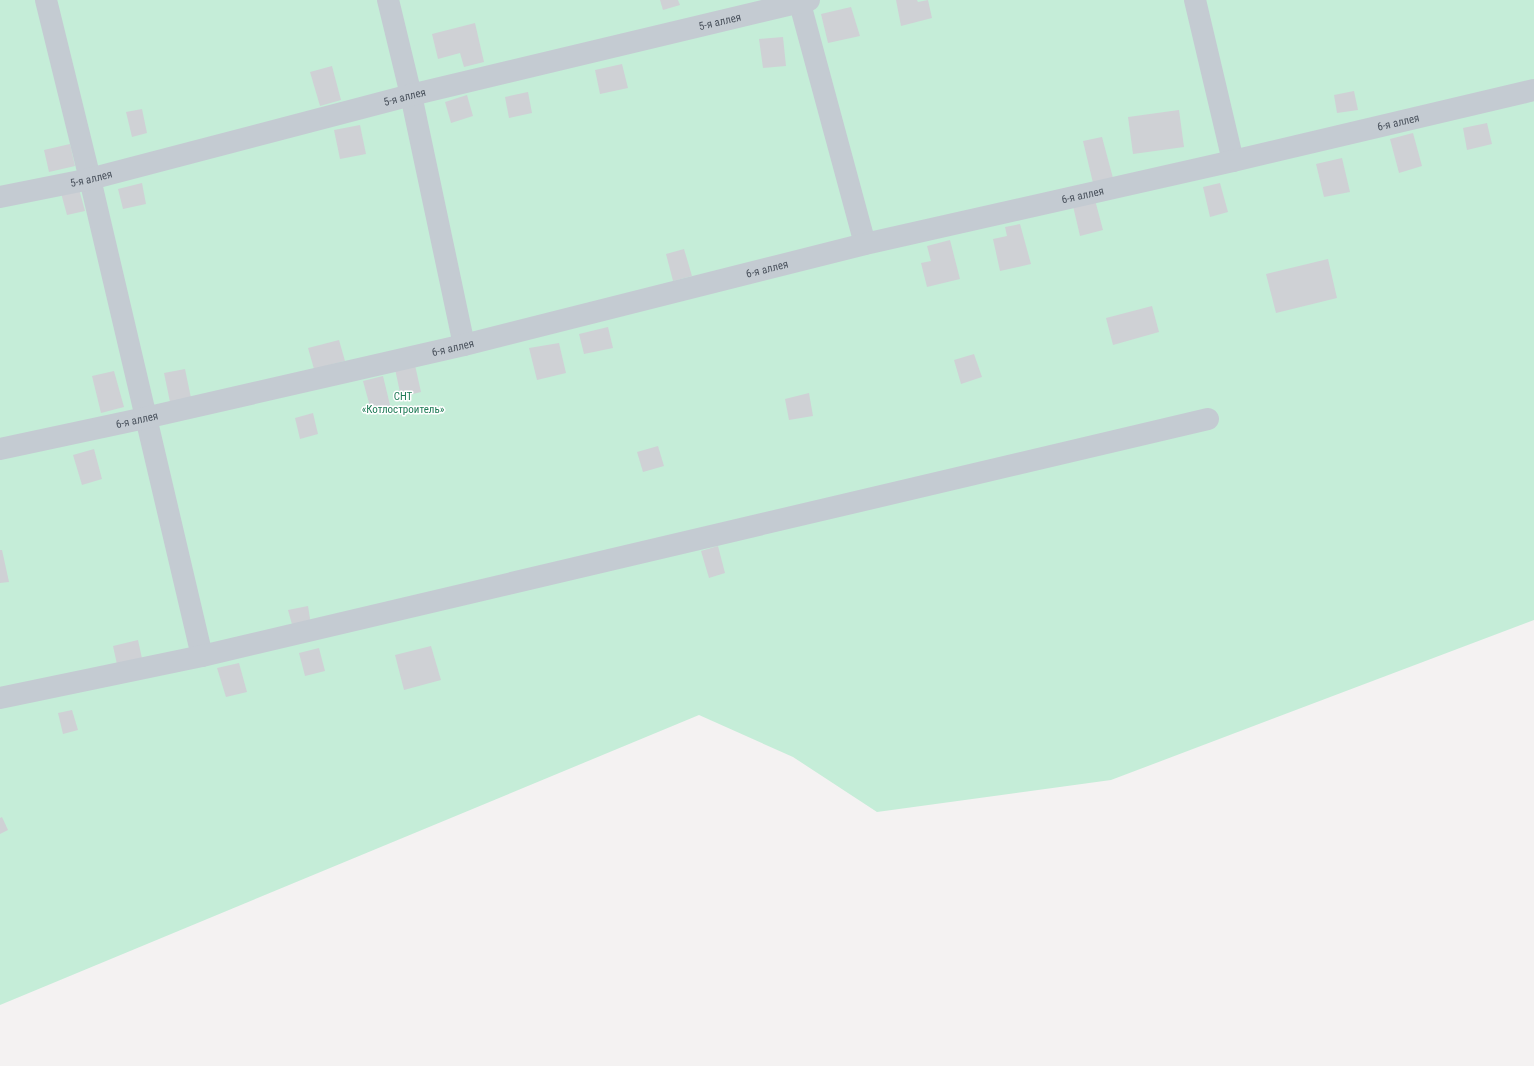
<svg xmlns="http://www.w3.org/2000/svg" width="1534" height="1066" viewBox="0 0 1534 1066" font-family="'Roboto Condensed',sans-serif">
  <rect width="100%" height="100%" fill="#f4f2f2"/>
  <path fill="#c5edd8" d="M 0,0 L 1534,0 L 1534,620 L 1111,780 L 877,812 L 793,757 L 699,715 L 0,1005 Z"/>
  <g fill="#cfd1d5">
    <path d="M 660,0 L 678,0 L 680,5 L 663,10 Z"/>
    <path d="M 896,0 L 917,0 L 918,2 L 928,0 L 932,18 L 901,26 Z"/>
    <path d="M 851,7 L 860,36 L 828,43 L 821,14 Z"/>
    <path d="M 475,23 L 484,62 L 464,67 L 460,53 L 438,59 L 432,34 Z"/>
    <path d="M 783,37 L 786,66 L 763,68 L 759,39 Z"/>
    <path d="M 622,64 L 628,88 L 600,94 L 595,70 Z"/>
    <path d="M 332,66 L 341,100 L 320,106 L 310,72 Z"/>
    <path d="M 1354,91 L 1358,110 L 1337,113 L 1334,95 Z"/>
    <path d="M 528,92 L 532,113 L 509,118 L 505,97 Z"/>
    <path d="M 467,95 L 473,116 L 451,123 L 445,102 Z"/>
    <path d="M 142,109 L 147,133 L 132,137 L 126,112 Z"/>
    <path d="M 1179,110 L 1184,147 L 1133,154 L 1128,117 Z"/>
    <path d="M 1487,123 L 1492,144 L 1467,150 L 1463,128 Z"/>
    <path d="M 360,125 L 366,154 L 340,159 L 334,130 Z"/>
    <path d="M 1413,133 L 1422,166 L 1399,173 L 1390,139 Z"/>
    <path d="M 1102,137 L 1113,178 L 1093,183 L 1083,141 Z"/>
    <path d="M 70,144 L 75,166 L 49,172 L 44,150 Z"/>
    <path d="M 1342,158 L 1350,192 L 1324,197 L 1316,164 Z"/>
    <path d="M 142,183 L 146,204 L 123,209 L 118,189 Z"/>
    <path d="M 1220,183 L 1228,212 L 1210,217 L 1203,187 Z"/>
    <path d="M 79,189 L 85,211 L 67,215 L 61,193 Z"/>
    <path d="M 1095,200 L 1103,230 L 1080,236 L 1073,206 Z"/>
    <path d="M 1020,224 L 1031,264 L 1000,271 L 993,239 L 1007,236 L 1005,227 Z"/>
    <path d="M 950,240 L 960,279 L 927,287 L 921,263 L 931,261 L 927,246 Z"/>
    <path d="M 684,249 L 692,276 L 673,281 L 666,254 Z"/>
    <path d="M 1328,259 L 1337,298 L 1276,313 L 1266,274 Z"/>
    <path d="M 1152,306 L 1159,332 L 1113,345 L 1106,318 Z"/>
    <path d="M 608,327 L 613,348 L 584,354 L 579,334 Z"/>
    <path d="M 339,340 L 345,361 L 314,369 L 308,348 Z"/>
    <path d="M 559,343 L 566,373 L 537,380 L 529,348 Z"/>
    <path d="M 974,354 L 982,377 L 961,384 L 954,360 Z"/>
    <path d="M 415,365 L 421,392 L 401,397 L 395,369 Z"/>
    <path d="M 185,369 L 191,398 L 170,402 L 164,373 Z"/>
    <path d="M 114,371 L 124,407 L 101,413 L 92,376 Z"/>
    <path d="M 383,376 L 391,409 L 372,414 L 363,381 Z"/>
    <path d="M 809,393 L 813,416 L 789,420 L 785,399 Z"/>
    <path d="M 313,413 L 318,434 L 300,439 L 295,418 Z"/>
    <path d="M 658,446 L 664,466 L 643,472 L 637,452 Z"/>
    <path d="M 94,449 L 102,479 L 82,485 L 73,455 Z"/>
    <path d="M 718,546 L 725,573 L 709,578 L 701,551 Z"/>
    <path d="M 0,550 L 2,550 L 9,582 L 0,583 Z"/>
    <path d="M 308,606 L 311,625 L 293,628 L 288,610 Z"/>
    <path d="M 138,640 L 143,663 L 118,669 L 113,646 Z"/>
    <path d="M 431,646 L 441,680 L 404,690 L 395,655 Z"/>
    <path d="M 319,648 L 325,671 L 305,676 L 299,653 Z"/>
    <path d="M 239,663 L 247,692 L 226,697 L 217,668 Z"/>
    <path d="M 72,710 L 78,730 L 63,734 L 58,713 Z"/>
    <path d="M 2,817 L 8,830 L 0,834 L 0,818 Z"/>
  </g>
  <g fill="none" stroke-linecap="round" stroke-linejoin="round">
    <g stroke="#c4cbd2" stroke-width="22">
      <path d="M 46,0 L 90,179 L 202,656"/>
      <path d="M 388,0 L 411,95 L 464,345"/>
      <path d="M 799,0 L 865,244"/>
      <path d="M 1195,0 L 1233,161"/>
      <path id="s1" d="M 0,197 L 90,179 L 411,95 L 809,0"/>
      <path id="s2" d="M 0,449 L 145,418 L 464,345 L 865,244 L 1233,161 L 1534,90"/>
      <path d="M 0,698 L 202,656 L 1208,419"/>
    </g>
  </g>
  <g text-anchor="middle" stroke-width="3" stroke-linejoin="round" paint-order="stroke">
    <g font-size="11" fill="#4b535e" stroke="#fff">
      <text dy="4" stroke="none"><textPath href="#s1" startOffset="741">5-я аллея</textPath></text>
      <text dy="4" stroke="none"><textPath href="#s1" startOffset="417">5-я аллея</textPath></text>
      <text dy="4" stroke="none"><textPath href="#s2" startOffset="1436">6-я аллея</textPath></text>
      <text dy="4" stroke="none"><textPath href="#s1" startOffset="93">5-я аллея</textPath></text>
      <text dy="4" stroke="none"><textPath href="#s2" startOffset="1112">6-я аллея</textPath></text>
      <text dy="4" stroke="none"><textPath href="#s2" startOffset="788">6-я аллея</textPath></text>
      <text dy="4" stroke="none"><textPath href="#s2" startOffset="464">6-я аллея</textPath></text>
      <text dy="4" stroke="none"><textPath href="#s2" startOffset="140">6-я аллея</textPath></text>
    </g>
    <g font-size="11" fill="#1f7b56" stroke="#fff">
      <text x="403" y="400">СНТ<tspan x="403" dy="13">«Котлостроитель»</tspan></text>
    </g>
  </g>
</svg>
